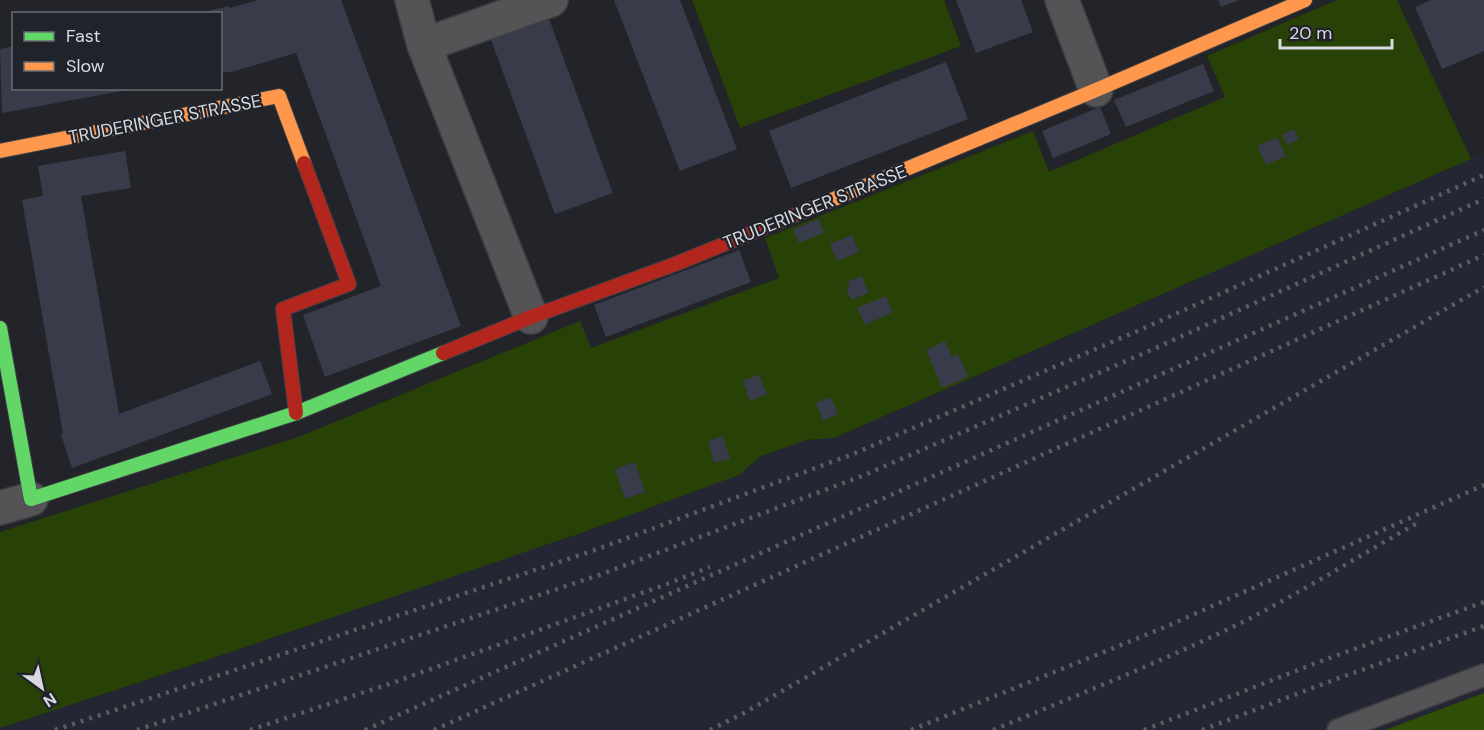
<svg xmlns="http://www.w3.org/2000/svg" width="1484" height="730" viewBox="0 0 1484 730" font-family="'DM Sans',sans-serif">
  <rect width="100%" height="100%" fill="#232429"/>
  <path fill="#242733" d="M 1484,153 L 1484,730 L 0,730 L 0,728 L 213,658 L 584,532 L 739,475 L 761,456 L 806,440 L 835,438 Z"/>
  <g fill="#274106">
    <path d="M 692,0 L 944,0 L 961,46 L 740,128 Z"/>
    <path d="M 1337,0 L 1397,0 L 1471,159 L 834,438 L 806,440 L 761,456 L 739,475 L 584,532 L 213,658 L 0,728 L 0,532 L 301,436 L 580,321 L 591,348 L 779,278 L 765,238 L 1033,131 L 1049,172 L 1225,97 L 1207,56 Z"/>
  </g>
  <path fill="#304f06" d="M 1484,693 L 1484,730 L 1385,730 Z"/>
  <g fill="#383b4a">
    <path d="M 258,0 L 341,0 L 461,326 L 325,377 L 303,315 L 381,286 L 296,53 L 231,72 L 220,72 L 220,14 L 195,14 L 229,6 L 230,8 Z"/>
    <path d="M 614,0 L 680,0 L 737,149 L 680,171 Z"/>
    <path d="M 956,0 L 1021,0 L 1033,32 L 976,53 Z"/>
    <path d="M 1218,0 L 1239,0 L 1221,7 Z"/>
    <path d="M 1431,0 L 1484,0 L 1484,51 L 1442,69 L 1415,7 Z"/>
    <path d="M 548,16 L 613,193 L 555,214 L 490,37 Z"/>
    <path d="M 14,46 L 14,88 L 127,90 L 2,113 L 0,49 Z"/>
    <path d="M 946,62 L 968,119 L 791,188 L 769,131 Z"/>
    <path d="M 1203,64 L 1214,91 L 1126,127 L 1114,100 Z"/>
    <path d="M 1100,107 L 1111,134 L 1053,158 L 1042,131 Z"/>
    <path d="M 1294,129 L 1299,140 L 1287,145 L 1282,135 Z"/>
    <path d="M 1277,137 L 1286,156 L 1266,165 L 1257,146 Z"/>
    <path d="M 125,151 L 131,188 L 81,196 L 119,414 L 260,361 L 272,394 L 72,468 L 61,435 L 63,434 L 22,200 L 43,196 L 38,166 Z"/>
    <path d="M 819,219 L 824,233 L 799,243 L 793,229 Z"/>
    <path d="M 852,235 L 859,252 L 837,261 L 830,244 Z"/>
    <path d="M 739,250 L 751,282 L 606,337 L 594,305 Z"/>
    <path d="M 862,276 L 868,293 L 851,300 L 846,287 L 850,286 L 848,281 Z"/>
    <path d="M 886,296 L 893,312 L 865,325 L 857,308 Z"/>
    <path d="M 945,341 L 952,357 L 958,354 L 968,377 L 942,388 L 926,350 Z"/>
    <path d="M 759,374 L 767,394 L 750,401 L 743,381 Z"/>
    <path d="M 831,397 L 838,414 L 823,421 L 816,403 Z"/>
    <path d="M 723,436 L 730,459 L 714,463 L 708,441 Z"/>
    <path d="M 635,462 L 645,492 L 625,499 L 615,469 Z"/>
  </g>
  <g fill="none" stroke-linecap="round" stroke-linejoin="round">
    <defs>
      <path id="lane" d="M 1338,730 L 1484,675"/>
      <g id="street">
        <path d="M 412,0 L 424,45 L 531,317"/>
        <path d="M 1062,0 L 1096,90"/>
        <path d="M 424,45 L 551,0"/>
        <path d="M 0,508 L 31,499"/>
      </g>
      <path id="fast" d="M 0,328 L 31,499 L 296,413 L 443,353"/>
      <g id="slow">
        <path d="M 0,151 L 279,96 L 304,163"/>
        <path d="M 810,209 L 1096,90 L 1305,0"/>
      </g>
      <g id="jam">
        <path d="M 443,353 L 531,317 L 678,263 L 810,209"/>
        <path d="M 296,413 L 283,309 L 349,284 L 304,163"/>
      </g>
    </defs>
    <use href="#lane" stroke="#3e3f42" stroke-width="24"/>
    <use href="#street" stroke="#3e3f42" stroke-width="36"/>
    <use href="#fast" stroke="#3e3f42" stroke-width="16"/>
    <use href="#slow" stroke="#3e3f42" stroke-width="16"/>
    <use href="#jam" stroke="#3e3f42" stroke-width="16"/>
    <use href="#lane" stroke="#545457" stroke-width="21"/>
    <use href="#street" stroke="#545457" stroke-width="33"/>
    <use href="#fast" stroke="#63d668" stroke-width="14"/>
    <use href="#slow" stroke="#ff974d" stroke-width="14"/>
    <use href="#jam" stroke="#b3261e" stroke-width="14"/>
    <g stroke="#5c5d60" stroke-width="4.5" stroke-dasharray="3 6" stroke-linecap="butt">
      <path d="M 55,730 L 595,550 L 853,454 L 1142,329 L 1484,175"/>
      <path d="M 137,730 L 599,575 L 862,476 L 1149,351 L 1484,199"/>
      <path d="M 250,730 L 392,683 L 667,584 L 710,567"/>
      <path d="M 365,730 L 1484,230"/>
      <path d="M 434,730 L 1484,255"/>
      <path d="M 710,730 L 744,713 L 1484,287"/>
      <path d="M 911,730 L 1163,628 L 1484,485"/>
      <path d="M 993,730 C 1078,695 1163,661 1245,621 C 1305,590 1362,554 1421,521"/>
      <path d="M 1144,730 L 1324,660 L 1484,602"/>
      <path d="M 1202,730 L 1331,681 L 1484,626"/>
    </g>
  </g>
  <g text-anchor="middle" stroke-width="4.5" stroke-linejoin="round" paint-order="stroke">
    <g font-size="18" fill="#d8dadf" stroke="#21232b">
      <text transform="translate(165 119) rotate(-11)" y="6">TRUDERINGER STRASSE</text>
      <text transform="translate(815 207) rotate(-22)" y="6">TRUDERINGER STRASSE</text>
    </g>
  </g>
  <rect x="12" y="12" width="210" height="78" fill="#21232b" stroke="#6a6c73" stroke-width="1.5"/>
  <rect x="24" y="32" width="30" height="9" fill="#63d668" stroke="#6a6c73" stroke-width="1.5"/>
  <text x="66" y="42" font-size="18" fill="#d8dadf">Fast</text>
  <rect x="24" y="62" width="30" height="9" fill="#ff974d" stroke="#6a6c73" stroke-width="1.5"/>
  <text x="66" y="72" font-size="18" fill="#d8dadf">Slow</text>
  <g transform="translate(42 688) rotate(147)" stroke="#21232b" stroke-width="4.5" paint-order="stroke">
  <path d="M0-4.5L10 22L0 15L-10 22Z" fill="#d8dadf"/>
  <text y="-9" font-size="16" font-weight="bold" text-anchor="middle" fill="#d8dadf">N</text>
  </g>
  <path d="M1280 39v9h112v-9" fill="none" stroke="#d8dadf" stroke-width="3"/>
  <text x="1289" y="39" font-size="18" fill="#d8dadf" stroke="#21232b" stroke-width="4.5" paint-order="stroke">20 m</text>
</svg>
